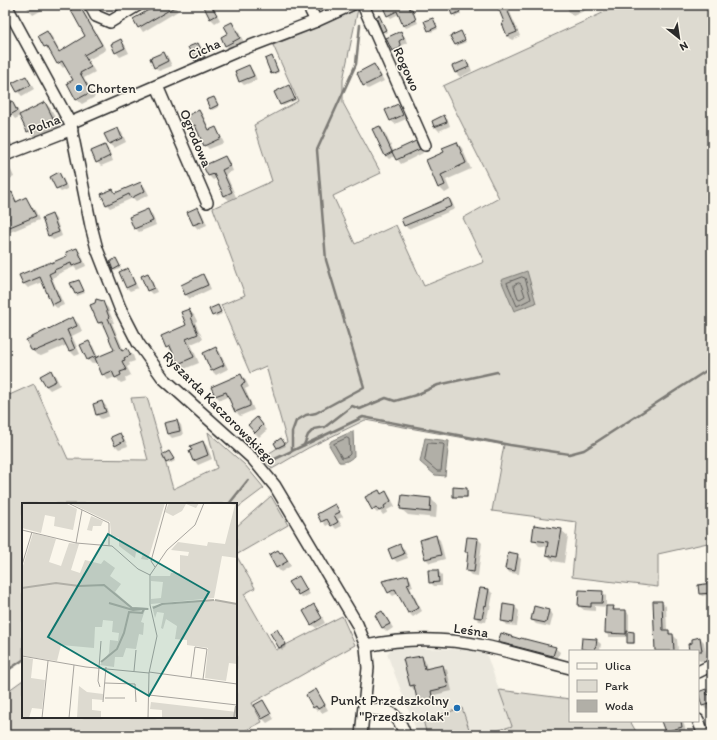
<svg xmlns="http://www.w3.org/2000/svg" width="717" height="740" viewBox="0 0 717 740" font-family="Itim,sans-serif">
  <rect width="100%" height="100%" fill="#fbf7ec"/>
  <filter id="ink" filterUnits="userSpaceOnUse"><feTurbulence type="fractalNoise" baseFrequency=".025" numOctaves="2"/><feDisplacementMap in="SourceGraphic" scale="8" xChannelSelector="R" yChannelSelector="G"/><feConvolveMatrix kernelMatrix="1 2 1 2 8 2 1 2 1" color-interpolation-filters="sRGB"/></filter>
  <g filter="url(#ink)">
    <path fill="#ebe8de" d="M 393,647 L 474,650 L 486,653 L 512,726 L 484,735 L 418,735 L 387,654 Z"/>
    <g fill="#dddad0" stroke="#84827e">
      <path d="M 620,5 L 712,5 L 712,542 L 658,554 L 658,587 L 572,577 L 577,522 L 492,511 L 504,445 L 365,420 L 308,448 L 272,469 L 263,457 L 287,442 L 266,366 L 250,373 L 221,305 L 245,295 L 213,208 L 272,181 L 254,125 L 298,101 L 273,45 L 319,27 L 358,9 L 343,80 L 343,103 L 381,173 L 333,196 L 355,244 L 396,225 L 424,286 L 484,262 L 463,218 L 499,198 L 443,86 Z"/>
      <path d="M 34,384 L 68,459 L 148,460 L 131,398 L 147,397 L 173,489 L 217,468 L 208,432 L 245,465 L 264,488 L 236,509 L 236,504 L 23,504 L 23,660 L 5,672 L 5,397 Z"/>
      <path d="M 271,496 L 288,525 L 236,555 L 255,588 L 244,594 L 276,650 L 342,616 L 355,645 L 252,703 L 262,722 L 237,735 L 5,735 L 5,693 L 23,680 L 23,717 L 236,717 L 236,527 Z"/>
      <path d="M 499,690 L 570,699 L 570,721 L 630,721 L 638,735 L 484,735 L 512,726 Z"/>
      <path d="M 462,708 L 471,735 L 427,735 L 423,720 Z"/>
    </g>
    <g fill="#b1afa7" stroke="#7b7a75">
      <path d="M 527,271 L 536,303 L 514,311 L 501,280 Z"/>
      <path d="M 353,431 L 354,456 C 350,460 345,463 339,462 L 329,445 L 331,441 Z"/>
      <path d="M 425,438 L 449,441 L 445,476 L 435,475 L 420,462 Z"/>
    </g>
    <g fill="#0003">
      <path d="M 25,5 L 44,5 L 46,8 L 33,15 Z"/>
      <path d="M 69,5 L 80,5 L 106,50 L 88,60 L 95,72 L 84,78 L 95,97 L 82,104 L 77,100 L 69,84 L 74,81 L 66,66 L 63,68 L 45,46 L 47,32 L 52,37 L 60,52 L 86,37 Z"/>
      <path d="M 159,5 L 174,5 L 178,11 L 143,32 L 134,19 Z"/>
      <path d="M 204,5 L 212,5 L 220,20 L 215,23 L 211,19 Z"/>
      <path d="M 386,5 L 410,5 L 418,23 L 406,28 L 404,25 L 399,14 L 391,18 L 388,15 Z"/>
      <path d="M 449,5 L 457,5 L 461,14 L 455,17 Z"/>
      <path d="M 498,5 L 507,5 L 520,36 L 512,40 L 508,36 L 505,23 Z"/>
      <path d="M 566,5 L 597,5 L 573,16 L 569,12 Z"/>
      <path d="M 379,16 L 387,32 L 385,33 L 383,31 Z"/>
      <path d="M 433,19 L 438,29 L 431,32 L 429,30 Z"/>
      <path d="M 232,23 L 236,27 L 244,42 L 230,49 L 226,45 Z"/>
      <path d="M 401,33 L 405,37 L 407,43 L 402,45 L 405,52 L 397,55 L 393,51 L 388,38 Z"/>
      <path d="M 462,34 L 466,42 L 457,46 L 455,44 Z"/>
      <path d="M 121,41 L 125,45 L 129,53 L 120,57 L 116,52 L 112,44 Z"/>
      <path d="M 197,44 L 201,48 L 208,61 L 200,65 L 196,61 L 189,48 Z"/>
      <path d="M 5,51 L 8,57 L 5,59 Z"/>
      <path d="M 164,53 L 168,57 L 172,66 L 159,71 L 155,67 Z"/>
      <path d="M 272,57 L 279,72 L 273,75 L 272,73 Z"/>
      <path d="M 466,61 L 470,66 L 472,71 L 460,77 L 456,73 L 453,67 Z"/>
      <path d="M 374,66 L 378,70 L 384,81 L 368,89 L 364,85 Z"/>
      <path d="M 249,67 L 253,71 L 257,80 L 244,85 L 240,81 Z"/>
      <path d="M 25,77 L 29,81 L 34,89 L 22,96 L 18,92 L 14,83 Z"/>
      <path d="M 289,86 L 296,100 L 283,106 L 281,104 Z"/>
      <path d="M 215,100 L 219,107 L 212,110 L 210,108 Z"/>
      <path d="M 12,103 L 16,107 L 21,116 L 15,119 L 11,114 Z"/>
      <path d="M 45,103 L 51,109 L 61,128 L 47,135 L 44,132 L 34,137 L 28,131 Z"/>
      <path d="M 398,105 L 402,109 L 406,119 L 395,124 L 390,120 Z"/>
      <path d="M 199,111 L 203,115 L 210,131 L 215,129 L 219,133 L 224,143 L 209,149 L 205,145 L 198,129 L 193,131 L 189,127 L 185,117 Z"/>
      <path d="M 444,116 L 448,120 L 450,126 L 439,131 L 435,127 L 433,121 Z"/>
      <path d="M 380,127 L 384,131 L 394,152 L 416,143 L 420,147 L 423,153 L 401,164 L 395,156 L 389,159 L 385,155 Z"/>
      <path d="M 117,129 L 122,133 L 126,142 L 114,148 L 109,144 Z"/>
      <path d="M 5,130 L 14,148 L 5,152 Z"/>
      <path d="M 457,143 L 462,148 L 471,169 L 446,180 L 450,190 L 445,193 L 439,187 L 427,160 L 445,153 Z"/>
      <path d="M 104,146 L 109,150 L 113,161 L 101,166 L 97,162 Z"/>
      <path d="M 225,157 L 229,161 L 233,171 L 226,174 L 236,197 L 229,200 L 224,196 L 217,178 L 213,180 L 209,176 Z"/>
      <path d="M 5,164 L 10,168 L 14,177 L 5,181 Z"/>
      <path d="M 59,173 L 63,178 L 68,189 L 61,192 L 57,188 Z"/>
      <path d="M 141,183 L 145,187 L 149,195 L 136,201 L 133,198 L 110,208 L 106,204 L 113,190 L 117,194 Z"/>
      <path d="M 11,193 L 18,202 L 26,198 L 36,212 L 39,220 L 8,233 L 5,229 L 5,221 L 10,219 L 5,208 L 5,196 Z"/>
      <path d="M 449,199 L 452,202 L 455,209 L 408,229 L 405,225 Z"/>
      <path d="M 198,208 L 202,213 L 207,225 L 198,229 L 193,224 Z"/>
      <path d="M 147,210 L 152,214 L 156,225 L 139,232 L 135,228 Z"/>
      <path d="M 52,215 L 56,219 L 62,236 L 53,240 L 49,236 Z"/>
      <path d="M 77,249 L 81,253 L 86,266 L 77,270 L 74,267 L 58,274 L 58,275 L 52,278 L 64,305 L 57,308 L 52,304 L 43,282 L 28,288 L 24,284 L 20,276 L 69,257 Z"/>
      <path d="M 116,260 L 121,268 L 115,271 L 113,269 Z"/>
      <path d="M 127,269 L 131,274 L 138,288 L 130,291 L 126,287 Z"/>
      <path d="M 147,275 L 151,279 L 157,292 L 152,294 L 148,290 Z"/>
      <path d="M 203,276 L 207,280 L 211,289 L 190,299 L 186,295 L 182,285 Z"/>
      <path d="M 79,281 L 85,293 L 77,296 L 72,284 Z"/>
      <path d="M 102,302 L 108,308 L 114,323 L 112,323 L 124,351 L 127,350 L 133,355 L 135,361 L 129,363 L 130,365 L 127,367 L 131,375 L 125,378 L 126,381 L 121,383 L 115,377 L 108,380 L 103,374 L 97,361 L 92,364 L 88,360 L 89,342 L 93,346 L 98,357 L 115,350 L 105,328 L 104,328 L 99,323 Z"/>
      <path d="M 218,306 L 222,314 L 215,317 L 211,310 Z"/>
      <path d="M 189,310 L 194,315 L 197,321 L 195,322 L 203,339 L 191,344 L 199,363 L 184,369 L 179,364 L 174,352 L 173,352 L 167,347 L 188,326 Z"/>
      <path d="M 73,318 L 79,324 L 82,331 L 72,336 L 80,354 L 75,356 L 70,351 L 67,345 L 41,356 L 37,355 L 32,350 Z"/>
      <path d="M 216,348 L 220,352 L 228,369 L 216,375 L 212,371 Z"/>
      <path d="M 51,371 L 55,375 L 60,385 L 50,390 L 46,386 Z"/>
      <path d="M 241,375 L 245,379 L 249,387 L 245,389 L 254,410 L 240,416 L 236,412 L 229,396 L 220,400 L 216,396 Z"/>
      <path d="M 102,402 L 106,406 L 109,416 L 101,419 L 97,415 L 94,404 Z"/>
      <path d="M 177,421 L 181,425 L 183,435 L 172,438 L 168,434 Z"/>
      <path d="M 261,422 L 267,430 L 259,437 L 255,433 Z"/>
      <path d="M 120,434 L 124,438 L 128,446 L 119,449 L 115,445 Z"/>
      <path d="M 281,439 L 286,446 L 279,449 L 275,443 Z"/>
      <path d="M 203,442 L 207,446 L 212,459 L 198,465 L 194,460 Z"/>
      <path d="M 169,452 L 175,461 L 169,464 L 163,456 Z"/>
      <path d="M 466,489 L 468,490 L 468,498 L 456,498 L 454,496 Z"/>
      <path d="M 379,491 L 382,494 L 386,493 L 390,497 L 395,506 L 387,510 L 388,512 L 383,515 L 380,511 L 377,513 L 373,509 Z"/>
      <path d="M 431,499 L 437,505 L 436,518 L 408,515 L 401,509 Z"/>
      <path d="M 335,505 L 343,517 L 338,519 L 342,526 L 336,529 L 331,523 L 326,526 L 318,514 Z"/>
      <path d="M 561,530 L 568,536 L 564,563 L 553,561 L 547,555 L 548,547 L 539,546 L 533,539 Z"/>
      <path d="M 435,536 L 440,540 L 445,559 L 430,563 L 426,559 L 421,540 Z"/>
      <path d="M 478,539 L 482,543 L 478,576 L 471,575 L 467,571 L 469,555 L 466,552 Z"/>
      <path d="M 400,545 L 404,549 L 408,558 L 397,562 L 393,558 Z"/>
      <path d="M 278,551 L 286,557 L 291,566 L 281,572 L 277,568 L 270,556 Z"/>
      <path d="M 517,555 L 521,559 L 519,574 L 510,573 L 506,569 Z"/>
      <path d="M 438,571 L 442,575 L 442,586 L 434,586 L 430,582 Z"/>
      <path d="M 407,576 L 411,580 L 413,587 L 410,588 L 422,611 L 413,617 L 409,613 L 399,593 L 393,596 L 389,592 Z"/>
      <path d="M 298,578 L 302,582 L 310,594 L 303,598 L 294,590 Z"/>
      <path d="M 712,584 L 712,594 L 702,596 L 700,594 Z"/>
      <path d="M 480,589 L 489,590 L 493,594 L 490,609 L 489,609 L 486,622 L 479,621 L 475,617 Z"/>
      <path d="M 602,592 L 606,596 L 606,607 L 613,607 L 617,611 L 626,611 L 629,614 L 629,632 L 633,633 L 635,634 L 635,644 L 630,644 L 628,642 L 628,637 L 609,637 L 606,633 L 607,607 L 595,606 L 595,611 L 584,610 L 579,606 Z"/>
      <path d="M 661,602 L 666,606 L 667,631 L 669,631 L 677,639 L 678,651 L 656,651 Z"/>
      <path d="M 314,606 L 318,610 L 325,623 L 316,628 L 311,624 Z"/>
      <path d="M 515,607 L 519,611 L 517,626 L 506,625 L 502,620 Z"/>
      <path d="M 535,608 L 549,611 L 553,615 L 550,627 L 536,624 L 532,620 Z"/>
      <path d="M 382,612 L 386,616 L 393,628 L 387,632 L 383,628 L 376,615 Z"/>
      <path d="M 279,632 L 287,646 L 282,650 L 271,634 Z"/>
      <path d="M 700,638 L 704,642 L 707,660 L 700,661 L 698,660 L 698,651 L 690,651 L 694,644 Z"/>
      <path d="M 596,640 L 601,644 L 600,650 L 584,651 L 582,649 Z"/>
      <path d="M 521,641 L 555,648 L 560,652 L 557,660 L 503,646 L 499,642 Z"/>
      <path d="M 421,657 L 425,661 L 427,670 L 443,666 L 447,670 L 452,691 L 434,695 L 436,704 L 423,707 L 419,703 L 416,689 L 414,690 L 411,686 Z"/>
      <path d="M 316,690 L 320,695 L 328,710 L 322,713 L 320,710 L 317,711 L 313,707 Z"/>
      <path d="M 705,691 L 710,695 L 712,694 L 712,708 L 707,710 L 703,706 Z"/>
      <path d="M 262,701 L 266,705 L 274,719 L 267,723 L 263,719 L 255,705 Z"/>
      <path d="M 662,721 L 683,721 L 686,731 L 669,735 L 665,731 Z"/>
      <path d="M 332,730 L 337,735 L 323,735 Z"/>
    </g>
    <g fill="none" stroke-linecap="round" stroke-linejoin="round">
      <g stroke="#61605d" stroke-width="1">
        <path d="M 522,277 L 525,278 L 531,299 L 517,306 L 507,283 Z"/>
        <path d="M 519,283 L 521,284 L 525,296 L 520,299 L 518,298 L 514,287 L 514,285 Z"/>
        <path d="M 347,438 L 349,439 L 350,454 L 348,456 L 342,458 L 334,444 Z"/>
        <path d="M 428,443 L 443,444 L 444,445 L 441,471 L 437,471 L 425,461 Z"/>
      </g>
      <g stroke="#7b7a75" stroke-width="2.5">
        <path d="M 304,445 L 308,435 L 314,429 L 325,427 L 352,406 L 360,409 L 386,398 L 395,401 L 416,395 L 438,385 L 497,372"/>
        <path d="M 292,451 L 292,432 L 296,421 L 306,415 L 316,413 L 364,387 L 326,260 L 317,150 L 356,64 L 360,25"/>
        <path d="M 275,459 L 363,417 L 510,445 L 569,454 L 584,450 L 712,367"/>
        <path d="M 229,504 L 248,480"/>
        <path d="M 5,672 L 23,660"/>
      </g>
    </g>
    <g fill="#c7c4bc" stroke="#2b2b2b">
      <path d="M 68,5 L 79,5 L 102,45 L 84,55 L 91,67 L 80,73 L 91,92 L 76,100 L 67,83 L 73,80 L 62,61 L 57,64 L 47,46 L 44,47 L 38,36 L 47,31 L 59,52 L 85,36 Z"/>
      <path d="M 157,5 L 178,5 L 138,28 L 133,19 Z"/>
      <path d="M 203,5 L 211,5 L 217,15 L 210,19 Z"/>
      <path d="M 382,5 L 409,5 L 410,10 L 412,9 L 416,20 L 403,26 L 397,11 L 387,16 Z"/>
      <path d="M 448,5 L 457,5 L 460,12 L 452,15 Z"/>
      <path d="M 497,5 L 505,5 L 517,32 L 507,36 L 502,23 L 504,22 Z"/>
      <path d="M 379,15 L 386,30 L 382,32 L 376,17 Z"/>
      <path d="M 433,18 L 437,27 L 428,31 L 424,21 Z"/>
      <path d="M 232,22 L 240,38 L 225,46 L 221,37 L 228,33 L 224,26 Z"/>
      <path d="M 401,31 L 404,38 L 399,41 L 401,48 L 392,51 L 386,38 Z"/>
      <path d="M 461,31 L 465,40 L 455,45 L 450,36 Z"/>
      <path d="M 121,39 L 125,48 L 115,53 L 111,44 Z"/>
      <path d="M 198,43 L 205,57 L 195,61 L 188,47 Z"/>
      <path d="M 164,52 L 168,61 L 154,68 L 150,58 Z"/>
      <path d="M 272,56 L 278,71 L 271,74 L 265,59 Z"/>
      <path d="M 466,60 L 469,67 L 455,73 L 452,66 Z"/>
      <path d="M 374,64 L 381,77 L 363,86 L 357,73 Z"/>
      <path d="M 249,65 L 254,76 L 239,82 L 235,71 Z"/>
      <path d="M 26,76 L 31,85 L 17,92 L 12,83 Z"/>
      <path d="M 289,85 L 295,99 L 280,105 L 274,92 Z"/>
      <path d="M 214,97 L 218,105 L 210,109 L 206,100 Z"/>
      <path d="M 12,101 L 17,111 L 5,118 L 5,105 Z"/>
      <path d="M 45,102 L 55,122 L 40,129 L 39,126 L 27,132 L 19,115 Z"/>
      <path d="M 398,104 L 403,115 L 390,121 L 385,110 Z"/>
      <path d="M 199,110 L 209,130 L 216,127 L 221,138 L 204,146 L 195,125 L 189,127 L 184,117 Z"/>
      <path d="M 444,115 L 447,122 L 434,127 L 432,121 Z"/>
      <path d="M 380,126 L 392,152 L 385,156 L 372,129 Z"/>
      <path d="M 118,128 L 122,138 L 109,144 L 104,134 Z"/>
      <path d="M 416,141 L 420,149 L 396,160 L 392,152 Z"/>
      <path d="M 457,142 L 466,163 L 441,175 L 445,185 L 438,188 L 426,160 L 444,152 L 442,148 Z"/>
      <path d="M 105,145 L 110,156 L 96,163 L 91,151 Z"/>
      <path d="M 225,156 L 230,166 L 222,170 L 232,192 L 224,196 L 214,174 L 208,176 L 203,166 Z"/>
      <path d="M 59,172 L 65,185 L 56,189 L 50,177 Z"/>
      <path d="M 141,182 L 145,191 L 131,198 L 129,194 L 106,205 L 101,194 L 113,189 L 115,193 Z"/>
      <path d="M 12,192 L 16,202 L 26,197 L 36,216 L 5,229 L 5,220 L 9,219 L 5,211 L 5,195 Z"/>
      <path d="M 449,198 L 452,206 L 404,226 L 401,219 Z"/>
      <path d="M 198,207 L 204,221 L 193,225 L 187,212 Z"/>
      <path d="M 148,209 L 153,221 L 134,229 L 129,217 Z"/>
      <path d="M 52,214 L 59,232 L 48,236 L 42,218 Z"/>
      <path d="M 77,248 L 83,262 L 72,266 L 71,263 L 54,270 L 55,271 L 49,274 L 60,301 L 52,305 L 40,277 L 23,284 L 19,275 L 51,262 L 51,263 L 67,256 L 66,252 Z"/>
      <path d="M 116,258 L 120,266 L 113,270 L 110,262 Z"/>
      <path d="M 128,268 L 135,284 L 126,288 L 119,272 Z"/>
      <path d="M 148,273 L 154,288 L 147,291 L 141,276 Z"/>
      <path d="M 203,274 L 208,285 L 185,295 L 181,285 Z"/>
      <path d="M 79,280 L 84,291 L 75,294 L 70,283 Z"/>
      <path d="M 96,299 L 103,301 L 109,317 L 108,318 L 122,351 L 127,348 L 131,355 L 124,358 L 125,360 L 122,361 L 126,370 L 120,372 L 121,375 L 115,378 L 112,371 L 102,375 L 95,358 L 114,350 L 102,322 L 98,323 L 90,305 L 95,303 Z"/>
      <path d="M 218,305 L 221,312 L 212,316 L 209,309 Z"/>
      <path d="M 189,309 L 192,316 L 191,317 L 198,334 L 186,339 L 194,357 L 178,364 L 170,346 L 166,348 L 161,336 L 186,325 L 181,312 Z"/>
      <path d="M 73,317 L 77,326 L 67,330 L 75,349 L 69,351 L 63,339 L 35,351 L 31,350 L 26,340 Z"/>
      <path d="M 89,341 L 96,356 L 87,360 L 80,345 Z"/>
      <path d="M 216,347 L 224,365 L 211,371 L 203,353 Z"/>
      <path d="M 51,370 L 56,381 L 46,386 L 40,376 Z"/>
      <path d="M 241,374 L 245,383 L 241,385 L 250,403 L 250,406 L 235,412 L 226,392 L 215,396 L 211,387 Z"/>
      <path d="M 102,401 L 106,412 L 96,415 L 93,404 Z"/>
      <path d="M 257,417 L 263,425 L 255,433 L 248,425 Z"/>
      <path d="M 177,420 L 180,431 L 167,434 L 164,423 Z"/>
      <path d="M 120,433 L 124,441 L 115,446 L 111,437 Z"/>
      <path d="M 281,438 L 285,444 L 277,448 L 274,443 Z"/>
      <path d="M 203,441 L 208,455 L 193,461 L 189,451 L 192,450 L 190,446 Z"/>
      <path d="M 169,451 L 174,459 L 166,463 L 162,455 Z"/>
      <path d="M 453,487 L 467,488 L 467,497 L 453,497 Z"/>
      <path d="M 379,490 L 381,494 L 386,491 L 391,501 L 384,506 L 385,508 L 379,511 L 376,507 L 372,510 L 365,497 Z"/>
      <path d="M 402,495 L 431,498 L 430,512 L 400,509 Z"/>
      <path d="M 335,504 L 340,512 L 334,515 L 338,522 L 331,526 L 327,519 L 321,522 L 317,514 Z"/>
      <path d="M 534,525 L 562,529 L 557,557 L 546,555 L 548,542 L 532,540 Z"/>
      <path d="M 436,535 L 441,555 L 425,559 L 420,540 Z"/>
      <path d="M 467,537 L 478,538 L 474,572 L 466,571 L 468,552 L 465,552 Z"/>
      <path d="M 400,544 L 404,554 L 392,559 L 388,549 Z"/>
      <path d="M 278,550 L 280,553 L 282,552 L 288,561 L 276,568 L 269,555 Z"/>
      <path d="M 508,552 L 518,554 L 515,571 L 505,569 Z"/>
      <path d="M 428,570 L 438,570 L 439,582 L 429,583 Z"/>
      <path d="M 408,575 L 410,583 L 407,584 L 419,608 L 408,613 L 395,589 L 388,593 L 382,581 Z"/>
      <path d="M 299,576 L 307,590 L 298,595 L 296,590 L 294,591 L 288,582 Z"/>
      <path d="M 712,583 L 712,593 L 699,594 L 698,585 Z"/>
      <path d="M 480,588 L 489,589 L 486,606 L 485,605 L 482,618 L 474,617 Z"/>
      <path d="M 579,590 L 603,591 L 602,603 L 591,603 L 591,607 L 578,606 Z"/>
      <path d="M 653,601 L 662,601 L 663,630 L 669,630 L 669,634 L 673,634 L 674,651 L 655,651 Z"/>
      <path d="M 314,604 L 322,618 L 311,625 L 303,611 Z"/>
      <path d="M 503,604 L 515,606 L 513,623 L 501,621 Z"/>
      <path d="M 534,606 L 549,610 L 546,623 L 531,620 Z"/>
      <path d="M 606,606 L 614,606 L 613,610 L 626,610 L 626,634 L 605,633 Z"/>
      <path d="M 382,611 L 390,624 L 382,628 L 375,615 Z"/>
      <path d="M 277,629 L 286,644 L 279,648 L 270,633 Z"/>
      <path d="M 627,631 L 634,632 L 634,643 L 627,643 Z"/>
      <path d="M 501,633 L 520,639 L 521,638 L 556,647 L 553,656 L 498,642 Z"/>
      <path d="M 700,637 L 702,651 L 689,651 L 688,644 L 692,643 L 692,639 Z"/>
      <path d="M 582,638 L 597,639 L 596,646 L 595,647 L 594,650 L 581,649 Z"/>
      <path d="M 422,656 L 425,669 L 443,665 L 448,687 L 431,691 L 433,701 L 418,704 L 414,685 L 410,686 L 403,659 Z"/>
      <path d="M 316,689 L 325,705 L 318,709 L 316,706 L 313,708 L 306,695 Z"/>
      <path d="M 706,689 L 707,695 L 712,693 L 712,703 L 702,706 L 698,692 Z"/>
      <path d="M 263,700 L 271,714 L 262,719 L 254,705 Z"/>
      <path d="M 661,721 L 681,721 L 682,727 L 665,732 Z"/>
    </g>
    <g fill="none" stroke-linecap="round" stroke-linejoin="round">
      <defs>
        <g id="minor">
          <path d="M 6,5 L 70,123 L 91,226 L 97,249 L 120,308 L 138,343 L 163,378 L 253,459 L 275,486 L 357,624 L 366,646 L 368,668 L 361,735"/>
          <path d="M 90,5 L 96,16 L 110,22 L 138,5"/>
          <path d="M 308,5 L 316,21"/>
          <path d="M 363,5 L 425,145"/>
          <path d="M 157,86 L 207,202"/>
          <path d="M 70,123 L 235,52 L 316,21 L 351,5"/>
          <path d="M 5,155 L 72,129"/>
          <path d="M 366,646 C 404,638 446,638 484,646 C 513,652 542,661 570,668"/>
          <path d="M 698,672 L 712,665"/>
          <path d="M 364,709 C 388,709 397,710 405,735"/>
          <path d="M 698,720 L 704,735"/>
        </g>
      </defs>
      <use href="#minor" stroke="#2b2b2b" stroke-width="14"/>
      <use href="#minor" stroke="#fbf7ec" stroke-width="11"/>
    </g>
  </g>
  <g fill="#1f6fb2" stroke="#fbf7ec" stroke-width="1.5">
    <circle cx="79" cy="88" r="4"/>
    <circle cx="457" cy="708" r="4"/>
  </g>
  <g text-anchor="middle" stroke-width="3" stroke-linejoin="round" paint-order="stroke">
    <g font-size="14" fill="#2b2b2b" stroke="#fbf7ec">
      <text transform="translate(204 49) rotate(-24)" y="5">Cicha</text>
      <text transform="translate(407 69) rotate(66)" y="5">Rogowo</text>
      <text transform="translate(44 124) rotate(-21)" y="5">Polna</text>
      <text transform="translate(196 138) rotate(67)" y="5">Ogrodowa</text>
      <text transform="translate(220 408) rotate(45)" y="5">Ryszarda Kaczorowskiego</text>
      <text transform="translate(471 630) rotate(8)" y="5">Leśna</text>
    </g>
    <g font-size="14" fill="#2b2b2b" stroke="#fbf7ec" text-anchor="start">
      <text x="87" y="93">Chorten</text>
      <text x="449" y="705" text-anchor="end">Punkt Przedszkolny<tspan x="449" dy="16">"Przedszkolak"</tspan></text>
    </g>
  </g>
  <g transform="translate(22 503)">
    <rect width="215" height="215" fill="#fbf7ec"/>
    <path d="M 0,0 L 43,0 L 55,6 L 51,27 L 32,23 L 33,14 L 23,12 L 19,30 L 0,25 ZM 48,0 L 143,0 L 126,57 L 119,56 L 121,51 L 114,49 L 113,55 L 97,43 L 97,35 L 89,33 L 88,19 ZM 147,0 L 150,1 L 177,0 L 174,5 L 164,1 L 160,8 L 151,13 L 143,9 ZM 204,0 L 215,0 L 215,55 L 200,53 L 192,95 L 129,101 L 129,96 L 139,95 L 141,79 L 129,78 L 129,73 L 148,73 L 149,70 L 158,70 L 158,52 L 166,53 L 167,49 L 149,47 L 156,39 L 185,43 L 186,39 L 203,41 L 213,2 ZM 69,13 L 81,18 L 79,23 L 71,23 L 70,28 L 65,27 ZM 11,30 L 34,36 L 27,59 L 39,63 L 47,40 L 57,41 L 49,67 L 58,70 L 63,57 L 79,61 L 82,57 L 93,65 L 88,73 L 99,81 L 93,89 L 110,104 L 127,105 L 127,107 L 123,107 L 119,119 L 122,120 L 121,132 L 117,131 L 114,146 L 104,145 L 101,154 L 93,154 L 92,164 L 78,162 L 87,150 L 88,137 L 96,138 L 97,130 L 90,129 L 91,118 L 81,117 L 80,124 L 73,124 L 72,145 L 39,142 L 35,158 L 0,153 L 0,66 ZM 192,97 L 215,101 L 215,161 L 207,160 L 204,178 L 183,175 L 186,145 L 165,142 L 165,137 L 153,136 L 155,123 L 144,116 L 141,126 L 139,125 L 142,110 L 135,109 L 133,115 L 130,103 ZM 0,154 L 11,156 L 9,175 L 23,177 L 20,206 L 10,205 L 7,215 L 0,215 ZM 57,183 L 65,189 L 81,191 L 81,197 L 70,196 L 70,207 L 79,208 L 79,215 L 55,215 ZM 129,199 L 215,209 L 215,215 L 140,215 L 140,207 L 128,206 Z" fill="#dddad0"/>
    <path fill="none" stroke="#b1afa7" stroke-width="2" d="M 0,85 L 34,80 L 57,83 L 82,82 L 110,105 L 126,106M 193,97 L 215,101M 87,100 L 111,107 L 120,106M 131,105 L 140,101 L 192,97M 79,159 L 95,146 L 102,130 L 107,109 L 120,110 L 122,106M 212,215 L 214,203"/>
    <path fill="none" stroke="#a8a59f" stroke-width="1" d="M 46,0 L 87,20 L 87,42M 0,27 L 54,40 L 90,43 L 116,66 L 128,72M 54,40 L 60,7M 0,62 L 10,29M 133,64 L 129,58 L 145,0M 0,153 L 64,164 L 127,170M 112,168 L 114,147M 127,169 L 215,181M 169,174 L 173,144 L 185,146 L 181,176M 83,180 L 113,181 L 114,199M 78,184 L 76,178 L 79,138M 127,192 L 215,202M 83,195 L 103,195M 81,199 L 84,164M 20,215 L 26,158M 47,215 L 52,162M 126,215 L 127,170 L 135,133 L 128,102 L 128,72 L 145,47 L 173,22 L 182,0"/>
    <path fill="#0f766e" fill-opacity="0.15" stroke="#0f766e" stroke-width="2" d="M 86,31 L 187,89 L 127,193 L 26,134 Z"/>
    <rect width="215" height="215" fill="none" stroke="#2b2b2b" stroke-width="2"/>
  </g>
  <rect width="717" height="740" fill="none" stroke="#fbf7ec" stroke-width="20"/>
  <rect x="10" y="10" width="697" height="720" fill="none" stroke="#2b2b2b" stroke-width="1.5" filter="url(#ink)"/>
  <rect x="569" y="650" width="130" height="72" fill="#fbf7ec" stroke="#a8a59f"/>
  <rect x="577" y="663" width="20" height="6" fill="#fbf7ec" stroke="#a8a59f"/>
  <text x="605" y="670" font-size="12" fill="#2b2b2b">Ulica</text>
  <rect x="577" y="680" width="20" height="12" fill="#dddad0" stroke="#a8a59f"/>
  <text x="605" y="690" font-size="12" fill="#2b2b2b">Park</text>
  <rect x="577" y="700" width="20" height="12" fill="#b1afa7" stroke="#a8a59f"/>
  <text x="605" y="710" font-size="12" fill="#2b2b2b">Woda</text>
  <g transform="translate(679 38) rotate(150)" stroke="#fbf7ec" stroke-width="3" paint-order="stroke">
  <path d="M0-3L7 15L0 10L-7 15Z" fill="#2b2b2b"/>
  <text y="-6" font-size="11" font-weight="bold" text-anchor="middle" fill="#2b2b2b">N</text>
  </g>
</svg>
